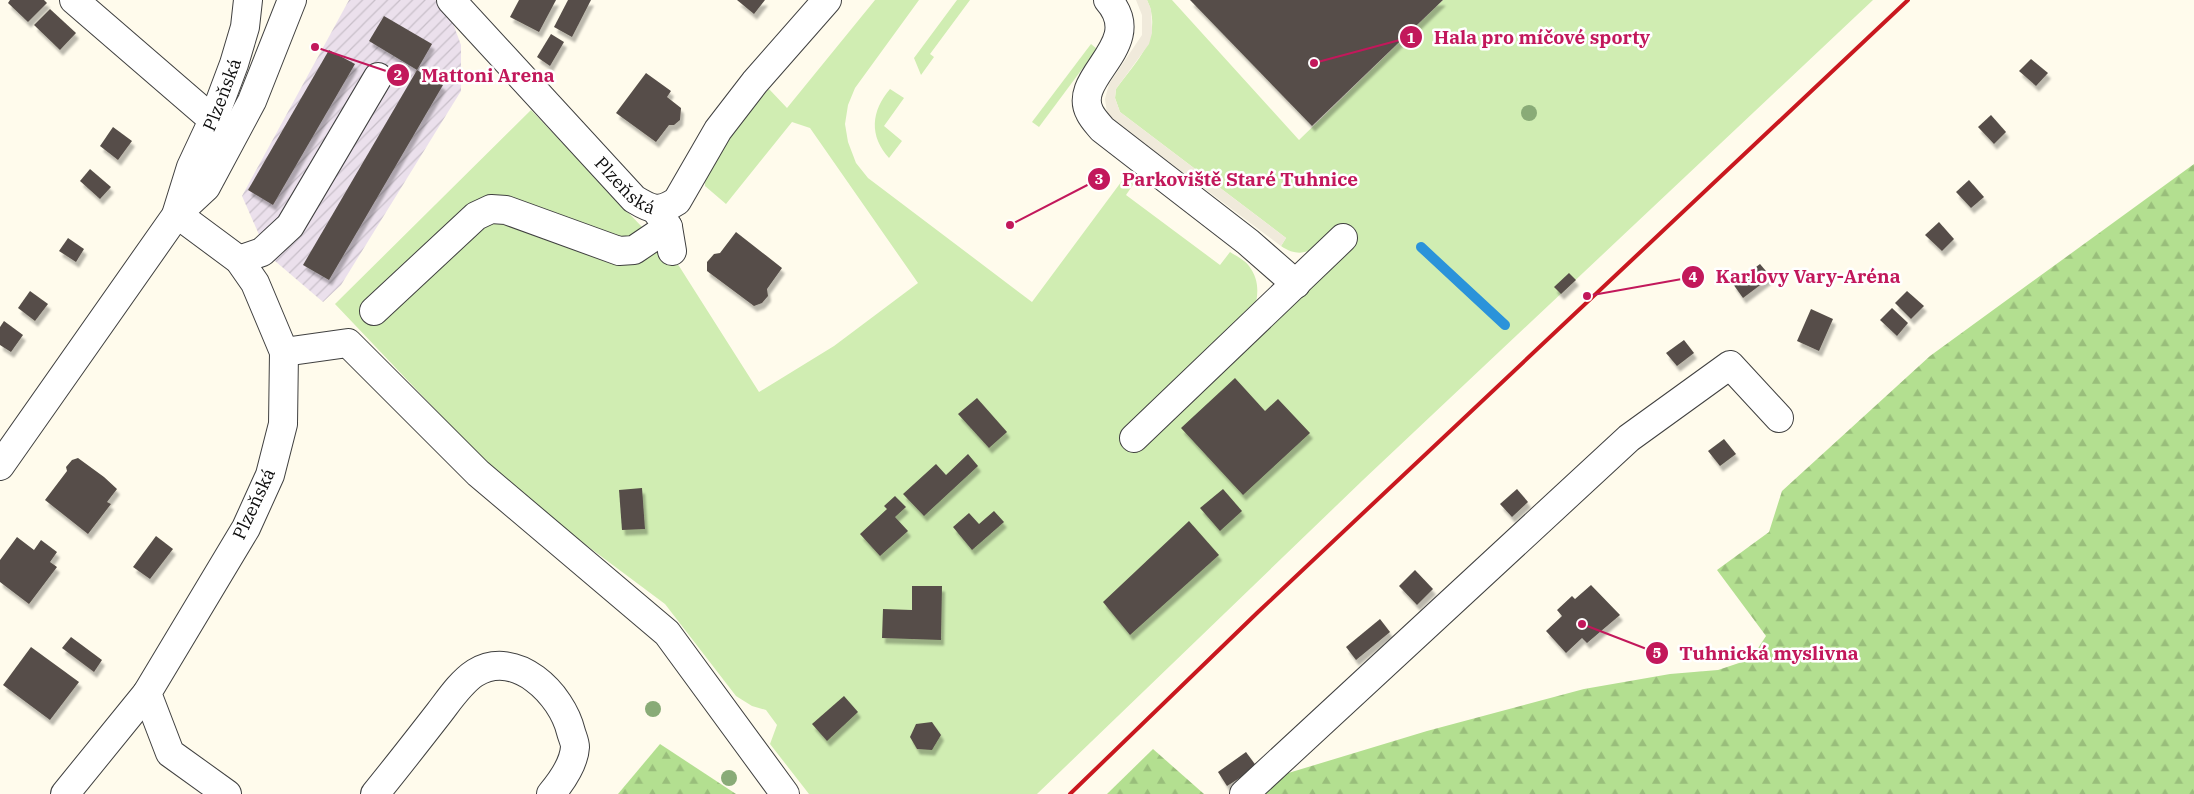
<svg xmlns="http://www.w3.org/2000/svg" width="2194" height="794" viewBox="0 0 2194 794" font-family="'IBM Plex Serif',serif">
  <defs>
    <pattern id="industrial-furrows" width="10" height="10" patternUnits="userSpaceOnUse" patternTransform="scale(1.25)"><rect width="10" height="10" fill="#ebe0ec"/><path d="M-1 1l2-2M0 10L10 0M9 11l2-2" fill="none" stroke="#c8bfc9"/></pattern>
    <pattern id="forest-firs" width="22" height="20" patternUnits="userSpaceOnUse" patternTransform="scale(1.25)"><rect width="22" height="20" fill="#b3df90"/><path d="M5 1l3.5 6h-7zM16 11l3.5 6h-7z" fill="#99be7b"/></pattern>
    <filter id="shadow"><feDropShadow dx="3" dy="5.5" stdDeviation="1" flood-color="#0004"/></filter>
  </defs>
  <rect width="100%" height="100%" fill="#fffbec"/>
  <path fill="url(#industrial-furrows)" d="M 349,0 L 435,0 L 447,7 L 461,45 L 461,91 L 341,285 L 323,302 L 268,255 L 242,196 Z"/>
  <g fill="#d0edb2">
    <path d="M 875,0 L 919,0 L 855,88 L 848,105 L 845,124 L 848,142 L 856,163 L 868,178 L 1032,302 L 1130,170 L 1139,176 L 1126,195 L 1220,265 L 1230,252 C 1236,256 1245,260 1249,266 C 1273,297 1239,339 1224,366 L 1354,245 L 1336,229 C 1318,244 1306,263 1281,246 L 1286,238 L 1120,112 L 1115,98 L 1116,89 C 1136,62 1164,36 1147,0 L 1172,0 L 1299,140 L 1443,0 L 1873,0 L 1363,480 L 1037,794 L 809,794 L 770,744 L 777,725 L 766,710 L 752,706 L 736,696 L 665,604 L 511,489 L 335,304 L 531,110 L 679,266 L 759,392 L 834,346 L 918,283 L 810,128 L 792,122 L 726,204 L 705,186 C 704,149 745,114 769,89 L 787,108 Z"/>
    <path d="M 957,0 L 970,0 L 930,54 L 934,57 L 921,75 L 914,58 Z"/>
    <path d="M 1091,44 L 1097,49 L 1039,127 L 1032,122 Z"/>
    <path d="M 890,89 L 904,98 L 884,126 L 902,141 L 889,158 C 869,136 871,111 890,89 Z"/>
  </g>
  <g fill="url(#forest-firs)">
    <path d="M 2194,164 L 2194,794 L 1264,794 L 1285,774 L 1427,731 L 1584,689 L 1670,674 L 1718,670 L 1751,659 L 1766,636 L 1717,570 L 1769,532 L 1782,491 L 1930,356 Z"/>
    <path d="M 660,744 L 736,794 L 618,794 Z"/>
    <path d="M 1153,749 L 1204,794 L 1107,794 Z"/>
  </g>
  <path fill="#f0eadb" d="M 1136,0 L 1147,0 L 1151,9 L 1152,33 L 1149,44 L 1116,89 L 1115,98 L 1120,112 L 1286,238 L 1281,246 L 1113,120 L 1107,113 L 1105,99 L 1109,84 L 1142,35 L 1142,15 Z"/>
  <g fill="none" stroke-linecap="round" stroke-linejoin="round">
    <path stroke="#2b93da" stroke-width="10" d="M 1421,247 L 1505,325"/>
  </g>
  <g fill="#564e48" filter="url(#shadow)">
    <path d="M 10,0 L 44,0 L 47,3 L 28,22 L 8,3 Z"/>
    <path d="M 519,0 L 556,0 L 539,32 L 510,17 Z"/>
    <path d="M 568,0 L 591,0 L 572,37 L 554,27 Z"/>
    <path d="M 737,0 L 765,0 L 754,14 Z"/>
    <path d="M 1190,0 L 1443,0 L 1312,126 Z"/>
    <path d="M 50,9 L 76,33 L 60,50 L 34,25 Z"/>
    <path d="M 384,16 L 432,44 L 417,70 L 369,41 Z"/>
    <path d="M 551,34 L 564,42 L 550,66 L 537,57 Z"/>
    <path d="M 329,50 L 355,64 L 273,205 L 248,190 Z"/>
    <path d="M 2031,59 L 2048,73 L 2036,86 L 2019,71 Z"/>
    <path d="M 417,70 L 443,85 L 329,280 L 303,265 Z"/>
    <path d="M 646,73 L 671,91 L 667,97 L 681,108 L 680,120 L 674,125 L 669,125 L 656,142 L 616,113 Z"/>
    <path d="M 1991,115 L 2006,132 L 1994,144 L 1978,127 Z"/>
    <path d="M 113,127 L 132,141 L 118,160 L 100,146 Z"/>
    <path d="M 90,169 L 111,187 L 100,199 L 80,181 Z"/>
    <path d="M 1969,180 L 1984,197 L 1971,208 L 1956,192 Z"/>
    <path d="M 1939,222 L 1954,239 L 1942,251 L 1925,235 Z"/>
    <path d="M 736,232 L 782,268 L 767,289 L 768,296 L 762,303 L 754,306 L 707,271 L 707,262 L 714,254 L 720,253 Z"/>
    <path d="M 68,238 L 84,249 L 76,262 L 59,251 Z"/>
    <path d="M 1760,264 L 1771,277 L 1743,298 L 1733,284 Z"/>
    <path d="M 1569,273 L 1576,280 L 1561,294 L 1554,287 Z"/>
    <path d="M 30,291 L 48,304 L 35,321 L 18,308 Z"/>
    <path d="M 1907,291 L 1924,306 L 1911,319 L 1895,303 Z"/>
    <path d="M 1892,308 L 1908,323 L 1897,336 L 1880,320 Z"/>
    <path d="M 1811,309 L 1833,319 L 1819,351 L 1797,341 Z"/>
    <path d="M 4,321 L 23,335 L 11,352 L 0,345 L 0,327 Z"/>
    <path d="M 1684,340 L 1694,353 L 1677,366 L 1666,353 Z"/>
    <path d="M 1235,378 L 1265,411 L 1278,399 L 1310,433 L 1243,495 L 1181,428 Z"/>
    <path d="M 977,398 L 1007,432 L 989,448 L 958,414 Z"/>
    <path d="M 1724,439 L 1736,454 L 1720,466 L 1708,451 Z"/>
    <path d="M 968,454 L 978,466 L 924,516 L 903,494 L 936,464 L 946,475 Z"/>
    <path d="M 78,458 L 104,477 L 117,489 L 107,502 L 111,504 L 88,534 L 45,500 L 67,471 L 66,467 L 72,460 Z"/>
    <path d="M 642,488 L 645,529 L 622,530 L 619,490 Z"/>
    <path d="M 1223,489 L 1242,511 L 1220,531 L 1200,508 Z"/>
    <path d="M 1517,489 L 1528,502 L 1512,517 L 1500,504 Z"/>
    <path d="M 895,496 L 906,507 L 895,517 L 908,531 L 880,556 L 860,534 L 887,509 L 884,506 Z"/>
    <path d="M 994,511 L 1004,522 L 972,550 L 953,527 L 969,513 L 979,524 Z"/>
    <path d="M 1189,521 L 1219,555 L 1130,635 L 1103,602 Z"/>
    <path d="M 156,536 L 173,549 L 150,579 L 133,567 Z"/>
    <path d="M 17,537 L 34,550 L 41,540 L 57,552 L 50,562 L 57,567 L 29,604 L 0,582 L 0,560 Z"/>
    <path d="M 1415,570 L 1433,589 L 1417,605 L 1399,586 Z"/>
    <path d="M 1591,585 L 1620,615 L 1587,643 L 1582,638 L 1566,653 L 1546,631 L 1562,616 L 1557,610 L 1572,596 L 1575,599 Z"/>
    <path d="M 912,586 L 942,586 L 941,640 L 882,638 L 883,609 L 912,610 Z"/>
    <path d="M 1380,619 L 1390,632 L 1356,660 L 1346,647 Z"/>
    <path d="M 71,637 L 102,660 L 94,672 L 62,648 Z"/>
    <path d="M 31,647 L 79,682 L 50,720 L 3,685 Z"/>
    <path d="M 844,696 L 858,712 L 827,741 L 812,724 Z"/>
    <path d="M 932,722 L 941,735 L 932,750 L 917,749 L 910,737 L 916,724 Z"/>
    <path d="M 1246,752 L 1257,767 L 1227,786 L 1218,772 Z"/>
  </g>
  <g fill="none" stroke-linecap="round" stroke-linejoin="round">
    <defs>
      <g id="minor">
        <path d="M 74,0 L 213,120"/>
        <path id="s1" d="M 451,0 L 634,199 C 652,210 659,213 677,201 L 718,130 L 755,82 L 827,0"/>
        <path d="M 1108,0 C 1148,45 1070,77 1090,113 C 1093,119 1098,124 1102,129 L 1248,242 L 1296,284"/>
        <path id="s2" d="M 177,212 L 191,167 L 213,120 L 234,64 L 245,27 L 248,0"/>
        <path d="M 658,213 L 668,227 L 672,251"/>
        <path d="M 177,214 L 239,260 L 255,283 L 284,352 L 283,424 L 270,475 L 246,528 L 147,693 L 170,753 L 227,794"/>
        <path d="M 239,260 L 262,252 L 290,226 L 378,77"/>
        <path d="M 374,311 L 476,216 L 491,209 L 506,210 L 619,251 L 634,250 L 668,227"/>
        <path d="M 284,352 L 348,343 L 478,473 L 667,633 L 785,794"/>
        <path d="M 1134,438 L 1343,238"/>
        <path d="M 0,466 L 177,214 L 206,187 L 252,101 L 292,0"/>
        <path d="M 65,794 L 147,693"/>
        <path d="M 375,794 C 397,767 418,740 439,713 C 449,700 461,682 475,673 C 516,648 562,694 571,732 C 572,736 575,742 575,747 C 574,764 561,782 551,794"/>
        <path d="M 1244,794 L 1629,438 L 1730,365 L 1779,418"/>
      </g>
    </defs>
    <use href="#minor" stroke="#404040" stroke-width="30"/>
    <use href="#minor" stroke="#fff" stroke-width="28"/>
    <path stroke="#c9181f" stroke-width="4" d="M 1070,794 L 1257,613 L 1908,0"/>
  </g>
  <g fill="#89ab77">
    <circle cx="1529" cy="113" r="8"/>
    <circle cx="653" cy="709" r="8"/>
    <circle cx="729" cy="778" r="8"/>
  </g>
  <g text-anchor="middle" stroke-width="5" stroke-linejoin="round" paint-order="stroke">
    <g font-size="18" fill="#0d0d0d" stroke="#fff">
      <text dy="6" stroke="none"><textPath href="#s2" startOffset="126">Plzeňská</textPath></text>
      <text dy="6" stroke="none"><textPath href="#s1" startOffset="255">Plzeňská</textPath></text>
      <text transform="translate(254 504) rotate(-65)" y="6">Plzeňská</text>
    </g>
  </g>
  <path fill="none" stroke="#c2185b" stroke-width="2" d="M1314 63L1411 37M315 47L398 75M1010 225L1099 179M1587 296L1693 277M1582 624L1657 653"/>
  <g fill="#c2185b" stroke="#fff" stroke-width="2">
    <circle cx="1314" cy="63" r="5"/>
    <circle cx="315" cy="47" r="5"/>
    <circle cx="1010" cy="225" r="5"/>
    <circle cx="1587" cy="296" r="5"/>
    <circle cx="1582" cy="624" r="5"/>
    <circle cx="1411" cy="37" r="12"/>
    <circle cx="398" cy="75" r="12"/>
    <circle cx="1099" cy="179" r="12"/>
    <circle cx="1693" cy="277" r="12"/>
    <circle cx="1657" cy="653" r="12"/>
  </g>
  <g font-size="15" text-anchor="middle" font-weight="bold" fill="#fff">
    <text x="1411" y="43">1</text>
    <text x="398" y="80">2</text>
    <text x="1099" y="184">3</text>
    <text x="1693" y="282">4</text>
    <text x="1657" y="658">5</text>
  </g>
  <g font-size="19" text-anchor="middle" font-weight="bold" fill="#c2185b" stroke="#fff" stroke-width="5" stroke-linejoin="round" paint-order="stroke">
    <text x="1542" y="44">Hala pro míčové sporty</text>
    <text x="488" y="82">Mattoni Arena</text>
    <text x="1240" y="186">Parkoviště Staré Tuhnice</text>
    <text x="1808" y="283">Karlovy Vary-Aréna</text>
    <text x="1769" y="660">Tuhnická myslivna</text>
  </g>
</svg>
